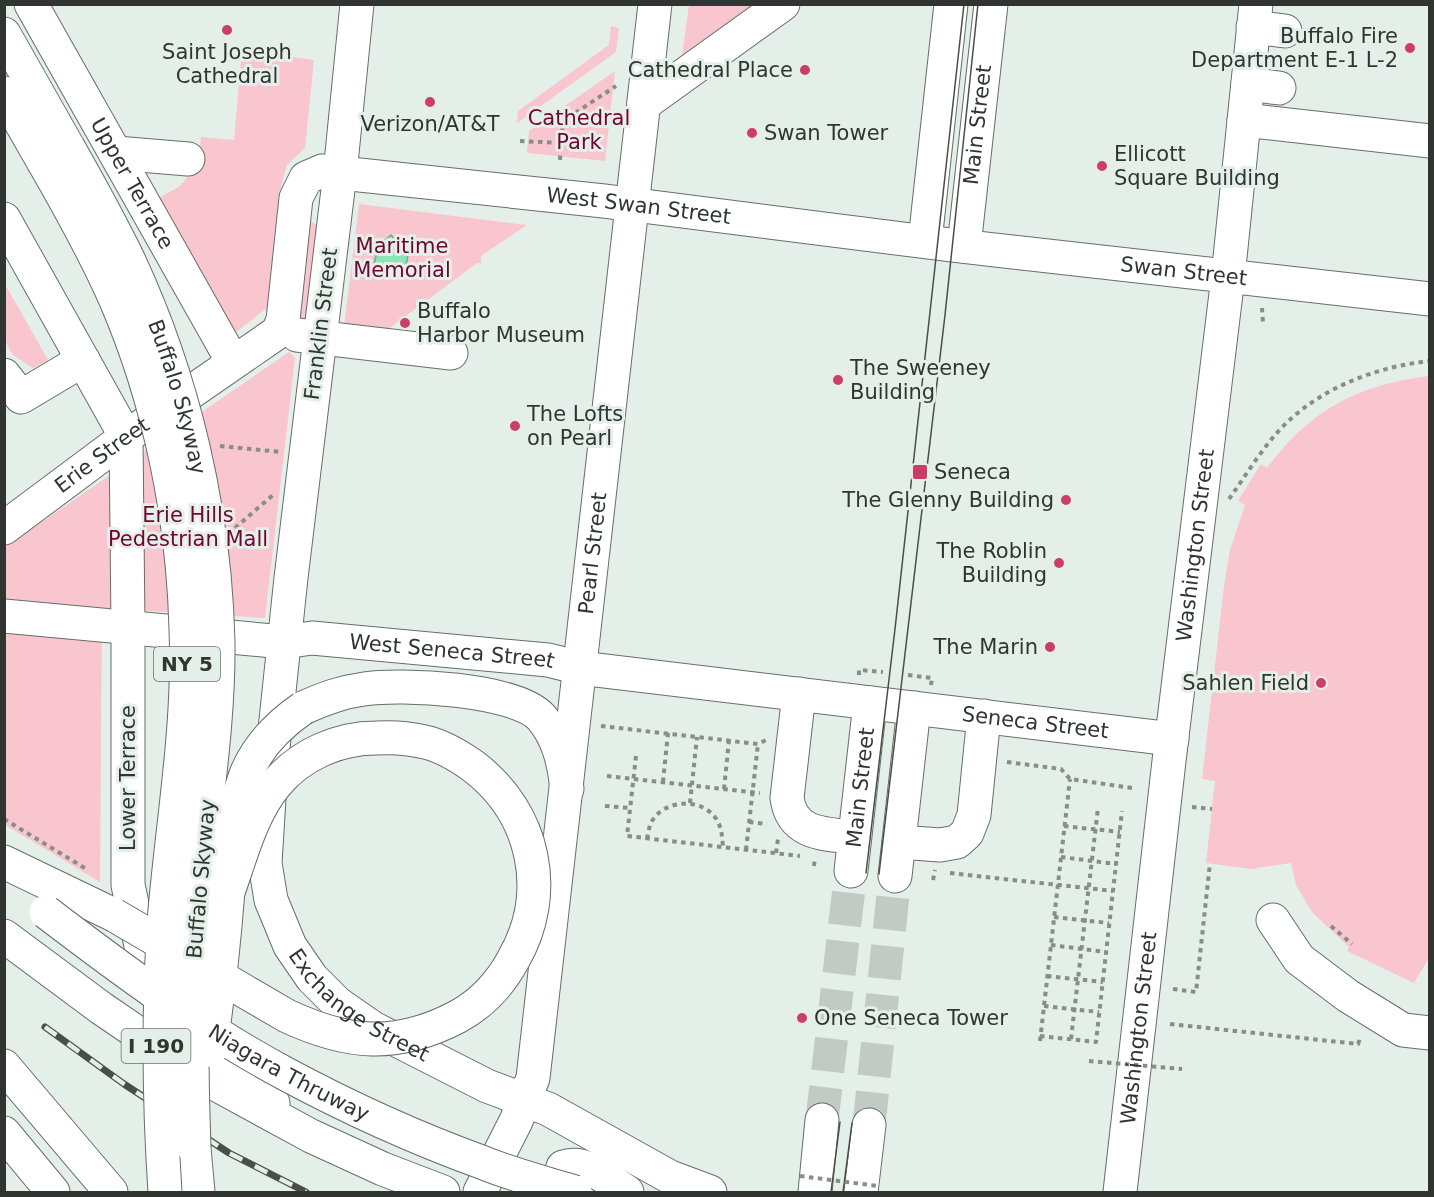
<svg xmlns="http://www.w3.org/2000/svg" width="1434" height="1197" viewBox="0 0 1434 1197" font-family="'DejaVu Sans',sans-serif">
  <rect width="100%" height="100%" fill="#e5efe9"/>
  <g fill="#f9c5ce">
    <path d="M 689,5 L 765,5 L 682,56 Z"/>
    <path d="M 611,26 L 619,28 L 616,52 L 517,123 L 518,111 L 609,45 Z"/>
    <path d="M 242,50 L 314,60 L 305,148 L 287,165 L 279,194 L 268,307 L 235,333 L 159,198 L 180,186 L 198,165 L 201,137 L 234,140 Z"/>
    <path d="M 615,71 L 605,161 L 527,153 L 529,131 Z"/>
    <path d="M 359,204 L 527,225 L 481,256 L 481,263 L 477,263 L 375,339 L 343,335 Z"/>
    <path d="M 312,222 L 318,226 L 306,324 L 296,316 L 308,224 Z"/>
    <path d="M 5,284 L 48,360 L 33,368 L 13,355 L 5,341 Z"/>
    <path d="M 289,352 L 295,358 L 265,618 L 102,608 L 100,882 L 5,825 L 4,548 Z"/>
    <path d="M 1429,376 L 1430,956 L 1414,983 L 1347,951 L 1349,947 L 1312,912 L 1296,885 L 1291,863 L 1251,869 L 1206,863 L 1215,781 L 1202,779 L 1224,586 L 1230,550 L 1245,505 L 1238,501 L 1261,464 L 1267,468 C 1311,409 1358,385 1429,376 Z"/>
  </g>
  <path fill="#8de5b6" stroke="#71b08e" stroke-width="1.5" d="M 391,235 L 408,255 L 405,271 L 374,265 L 378,246 Z"/>
  <g fill="none" stroke-linecap="round" stroke-linejoin="round">
    <g stroke="#c1cac4" stroke-width="33" stroke-dasharray="33 16" stroke-linecap="butt">
      <path d="M 822,1120 L 851,871"/>
      <path d="M 869,1125 L 895,876"/>
    </g>
    <defs>
      <g id="minor">
        <path id="s1" d="M 31,4 L 233,362"/>
        <path id="s2" d="M 357,4 L 340,173 L 291,578 L 271,767 L 265,863 L 271,900 L 290,946 L 312,978 L 337,1003 L 373,1028 L 487,1086 L 548,1109 L 670,1177 L 710,1192"/>
        <path d="M 1253,27 L 1285,31"/>
        <path d="M 1248,84 L 1279,88"/>
        <path d="M 644,104 L 783,4"/>
        <path d="M 1244,120 L 1430,141"/>
        <path d="M 116,153 L 188,159"/>
        <path d="M 4,219 L 126,437 L 128,626 L 128,885 L 143,955 L 156,987 L 186,1029 L 218,1062 L 273,1103"/>
        <path d="M 925,241 L 951,4"/>
        <path id="s3" d="M 964,246 L 991,4"/>
        <path d="M 297,335 L 451,353"/>
        <path d="M 4,375 L 21,397 L 83,360"/>
        <path id="s4" d="M 4,528 L 126,437 L 278,332 L 283,320 L 296,198 L 306,178 L 322,171 L 604,201 L 951,245 L 1430,299"/>
        <path id="s5" d="M 4,616 L 284,642 L 312,638 L 548,660 L 580,668 L 1172,739"/>
        <path d="M 799,694 L 787,798 C 792,835 825,834 854,837"/>
        <path d="M 899,842 L 940,845 L 957,842 L 967,833 L 974,815 L 984,716"/>
        <path id="s6" d="M 851,871 L 870,703"/>
        <path d="M 895,876 L 914,708"/>
        <path d="M 1273,920 L 1299,959 L 1348,996 L 1403,1030 L 1430,1033"/>
        <path d="M 4,1066 L 111,1192"/>
        <path id="s7" d="M 480,1192 L 516,1121 L 533,1078 L 655,4"/>
        <path d="M 555,1192 L 563,1167 C 586,1159 608,1180 627,1192"/>
        <path d="M 815,1192 L 822,1120"/>
        <path d="M 861,1192 L 869,1125"/>
        <path id="s8" d="M 1120,1192 L 1169,761 L 1228,277 L 1256,4"/>
      </g>
      <g id="highway">
        <path d="M 4,34 L 68,147"/>
        <path d="M 4,93 L 43,161"/>
        <path d="M 303,708 C 323,699 341,692 364,689 C 401,683 515,689 541,717 C 559,738 564,763 567,789"/>
        <path d="M 4,862 L 114,915"/>
        <path d="M 4,936 L 101,1008 L 199,1075 L 311,1136 L 383,1169 L 443,1192"/>
        <path d="M 4,1133 L 53,1192"/>
        <path d="M 194,1148 L 198,1192"/>
      </g>
    </defs>
    <use href="#minor" stroke="#656e69" stroke-width="35"/>
    <use href="#highway" stroke="#656e69" stroke-width="35"/>
    <g stroke="#878e89" stroke-width="4" stroke-dasharray="4.5 4.5" stroke-linecap="butt">
      <path d="M 520,141 L 561,143"/>
      <path d="M 560,160 L 563,121 L 616,86"/>
      <path d="M 1262,308 L 1263,324"/>
      <path d="M 220,446 L 281,452"/>
      <path d="M 1229,499 C 1244,478 1258,455 1275,435 C 1313,391 1372,367 1430,361"/>
      <path d="M 235,528 L 274,494"/>
      <path d="M 859,675 L 859,670 L 883,672"/>
      <path d="M 908,675 L 932,678 L 931,685"/>
      <path d="M 601,726 L 758,744 L 768,739"/>
      <path d="M 636,756 L 627,836 L 800,856"/>
      <path d="M 1007,762 L 1061,769 L 1070,779 L 1132,788"/>
      <path d="M 607,776 L 760,793"/>
      <path d="M 663,782 L 668,733"/>
      <path d="M 724,789 L 729,740"/>
      <path d="M 690,803 L 697,737"/>
      <path d="M 605,806 L 630,808"/>
      <path d="M 1192,807 L 1212,809"/>
      <path d="M 4,819 L 88,870"/>
      <path d="M 749,822 L 767,824"/>
      <path d="M 1064,826 L 1120,832"/>
      <path d="M 647,839 C 648,834 649,829 650,825 C 661,799 702,796 717,820 C 722,829 722,837 723,847"/>
      <path d="M 746,850 L 758,744"/>
      <path d="M 776,853 L 778,839"/>
      <path d="M 1061,857 L 1116,864"/>
      <path d="M 814,866 L 815,857"/>
      <path d="M 950,873 L 1113,891"/>
      <path d="M 933,880 L 935,870"/>
      <path d="M 1054,917 L 1109,923"/>
      <path d="M 1331,926 L 1352,944"/>
      <path d="M 1051,945 L 1106,952"/>
      <path d="M 1047,976 L 1103,982"/>
      <path d="M 1173,989 L 1196,992 L 1210,863"/>
      <path d="M 1044,1006 L 1099,1012"/>
      <path d="M 1170,1024 L 1358,1044 L 1361,1036"/>
      <path d="M 1040,1036 L 1096,1042 L 1122,811"/>
      <path d="M 1071,1039 L 1098,808"/>
      <path d="M 1040,1041 L 1070,779"/>
    </g>
    <use href="#minor" stroke="#fff" stroke-width="33"/>
    <use href="#highway" stroke="#fff" stroke-width="33"/>
    <g stroke="#494e4b" stroke-width="1.5">
      <path d="M 866,873 L 895,629 L 964,4"/>
      <path d="M 879,874 L 945,315 L 978,4"/>
      <path d="M 831,1192 L 840,1122"/>
      <path d="M 843,1192 L 852,1123"/>
    </g>
    <defs>
      <path id="rail" d="M 45,1027 L 124,1084 L 229,1153 L 306,1192"/>
    </defs>
    <use href="#rail" stroke="#494e4b" stroke-width="7"/>
    <use href="#rail" stroke="#e5efe9" stroke-width="4.5" stroke-dasharray="14" stroke-linecap="butt"/>
    <defs>
      <g id="highway-bridge">
        <path id="s9" d="M 68,147 C 89,184 110,222 129,261 C 184,379 215,512 218,642 C 219,727 204,810 197,894 C 190,979 191,1063 194,1148"/>
        <path d="M 43,161 C 69,206 94,251 115,298 C 160,402 183,517 186,629 C 190,727 172,824 164,921 C 158,1012 159,1102 165,1192"/>
        <path id="s10" d="M 46,912 C 122,970 200,1028 284,1073 C 349,1108 415,1138 484,1163 C 513,1175 545,1183 575,1192"/>
        <path d="M 114,915 L 287,1016 C 347,1044 396,1049 457,1017 C 481,1004 500,984 513,960 C 552,893 535,813 473,766 C 459,756 443,746 425,742 C 409,738 392,737 376,738 C 338,738 300,755 276,784 C 251,814 241,856 228,892"/>
        <path d="M 210,1050 C 218,997 224,943 228,890 C 231,852 232,813 245,777 C 256,747 277,726 303,708"/>
      </g>
    </defs>
    <use href="#highway-bridge" stroke="#656e69" stroke-width="35" stroke-linecap="butt"/>
    <g stroke="#878e89" stroke-width="4" stroke-dasharray="4.5 4.5" stroke-linecap="butt">
      <path d="M 1089,1061 L 1182,1069"/>
      <path d="M 800,1176 L 878,1186"/>
    </g>
    <use href="#highway-bridge" stroke="#fff" stroke-width="33"/>
  </g>
  <g fill="#cc3e68" stroke="#e5efe9" stroke-width="2">
    <circle cx="227" cy="30" r="6"/>
    <circle cx="1410" cy="48" r="6"/>
    <circle cx="805" cy="70" r="6"/>
    <circle cx="430" cy="102" r="6"/>
    <circle cx="752" cy="133" r="6"/>
    <circle cx="1102" cy="166" r="6"/>
    <circle cx="405" cy="323" r="6"/>
    <circle cx="838" cy="380" r="6"/>
    <circle cx="515" cy="426" r="6"/>
    <rect x="912" y="464" width="16" height="16" rx="3"/>
    <circle cx="1066" cy="500" r="6"/>
    <circle cx="1059" cy="563" r="6"/>
    <circle cx="1050" cy="647" r="6"/>
    <circle cx="1321" cy="683" r="6"/>
    <circle cx="802" cy="1018" r="6"/>
  </g>
  <g text-anchor="middle" stroke-width="6" stroke-linejoin="round" paint-order="stroke">
    <g fill="#e5efe9" stroke="#676d69" stroke-width="1.5">
      <rect x="154" y="647" width="66" height="34" rx="4.5"/>
      <rect x="121.5" y="1029" width="69" height="34" rx="4.5"/>
    </g>
    <g font-size="20" font-weight="bold" fill="#313532">
      <text x="187" y="671">NY 5</text>
      <text x="156" y="1053">I 190</text>
    </g>
    <g font-size="21" fill="#313532" stroke="#e5efe9" text-anchor="start">
      <text x="1398" y="43" text-anchor="end">Buffalo Fire<tspan x="1398" dy="24">Department E-1 L-2</tspan></text>
      <text x="227" y="59" text-anchor="middle">Saint Joseph<tspan x="227" dy="24">Cathedral</tspan></text>
      <text x="793" y="77" text-anchor="end">Cathedral Place</text>
      <text x="430" y="131" text-anchor="middle">Verizon/AT&amp;T</text>
      <text x="764" y="140">Swan Tower</text>
      <text x="1114" y="161">Ellicott<tspan x="1114" dy="24">Square Building</tspan></text>
      <text x="417" y="318">Buffalo<tspan x="417" dy="24">Harbor Museum</tspan></text>
      <text x="850" y="375">The Sweeney<tspan x="850" dy="24">Building</tspan></text>
      <text x="527" y="421">The Lofts<tspan x="527" dy="24">on Pearl</tspan></text>
      <text x="934" y="479">Seneca</text>
      <text x="1054" y="507" text-anchor="end">The Glenny Building</text>
      <text x="1047" y="558" text-anchor="end">The Roblin<tspan x="1047" dy="24">Building</tspan></text>
      <text x="1038" y="654" text-anchor="end">The Marin</text>
      <text x="1309" y="690" text-anchor="end">Sahlen Field</text>
      <text x="814" y="1025">One Seneca Tower</text>
    </g>
    <g font-size="21" fill="#710530" stroke="#e5efe9">
      <text x="579" y="125">Cathedral<tspan x="579" dy="24">Park</tspan></text>
      <text x="402" y="253">Maritime<tspan x="402" dy="24">Memorial</tspan></text>
      <text x="188" y="522">Erie Hills<tspan x="188" dy="24">Pedestrian Mall</tspan></text>
    </g>
    <g font-size="21" fill="#313532" stroke="#e5efe9">
      <text dy="7" stroke="none"><textPath href="#s3" startOffset="122">Main Street</textPath></text>
      <text dy="7" stroke="none"><textPath href="#s1" startOffset="206">Upper Terrace</textPath></text>
      <text dy="7" stroke="none"><textPath href="#s4" startOffset="831">West Swan Street</textPath></text>
      <text dy="7" stroke="none"><textPath href="#s4" startOffset="1380">Swan Street</textPath></text>
      <text transform="translate(321 324) rotate(-83)" y="7">Franklin Street</text>
      <text dy="7" stroke="none"><textPath href="#s9" startOffset="274">Buffalo Skyway</textPath></text>
      <text dy="7" stroke="none"><textPath href="#s4" startOffset="122">Erie Street</textPath></text>
      <text dy="7" stroke="none"><textPath href="#s8" startOffset="651">Washington Street</textPath></text>
      <text dy="7" stroke="none"><textPath href="#s7" startOffset="654">Pearl Street</textPath></text>
      <text dy="7" stroke="none"><textPath href="#s5" startOffset="450">West Seneca Street</textPath></text>
      <text dy="7" stroke="none"><textPath href="#s5" startOffset="1038">Seneca Street</textPath></text>
      <text transform="translate(128 778) rotate(-90)" y="7">Lower Terrace</text>
      <text dy="7" stroke="none"><textPath href="#s6" startOffset="84">Main Street</textPath></text>
      <text transform="translate(201 879) rotate(-85)" y="7">Buffalo Skyway</text>
      <text dy="7" stroke="none"><textPath href="#s2" startOffset="1044">Exchange Street</textPath></text>
      <text dy="7" stroke="none"><textPath href="#s8" startOffset="165">Washington Street</textPath></text>
      <text dy="7" stroke="none"><textPath href="#s10" startOffset="292">Niagara Thruway</textPath></text>
    </g>
  </g>
  <rect width="1434" height="1197" fill="none" stroke="#313532" stroke-width="12"/>
</svg>
